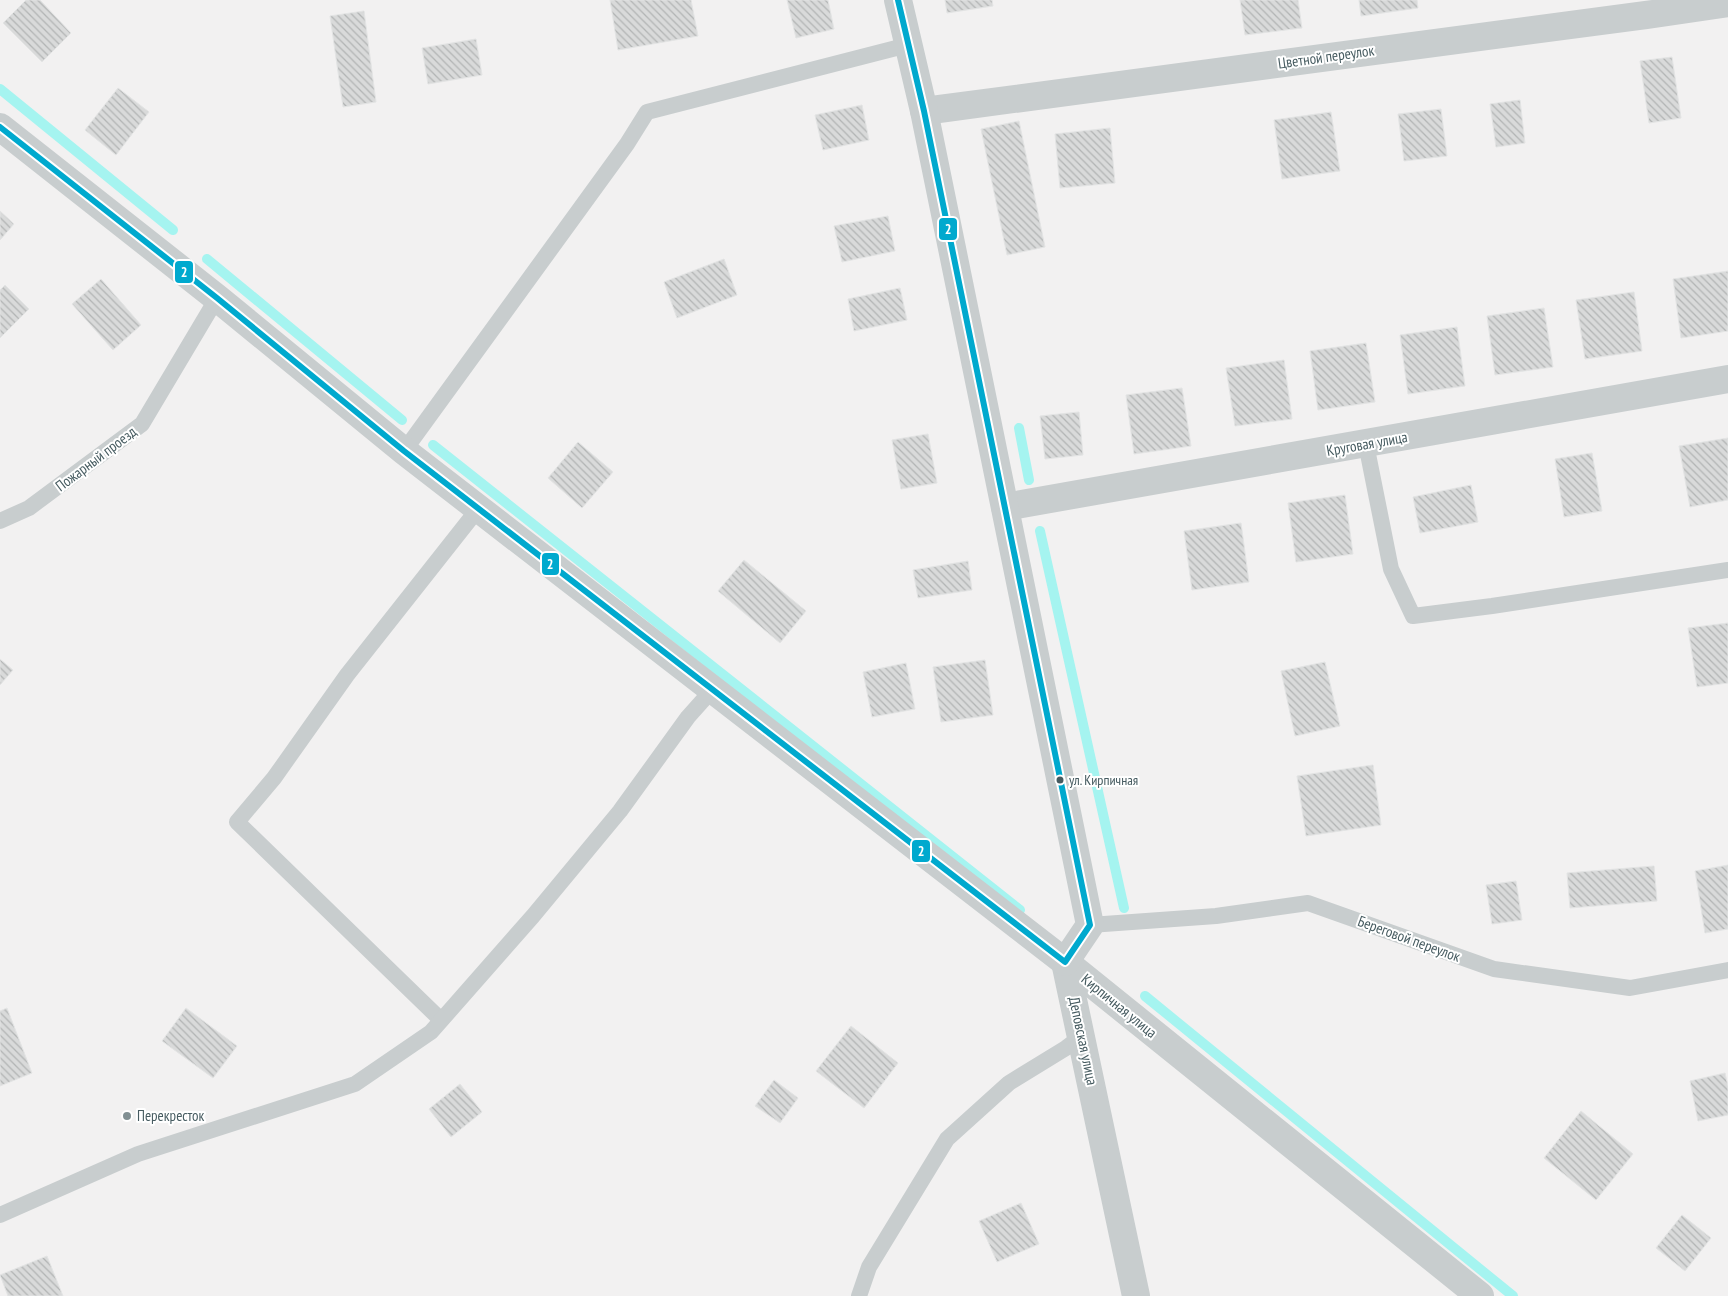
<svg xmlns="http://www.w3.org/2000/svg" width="1728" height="1296" viewBox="0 0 1728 1296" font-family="'PT Sans Narrow',sans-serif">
  <defs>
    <pattern id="building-back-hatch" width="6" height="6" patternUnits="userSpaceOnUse" patternTransform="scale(1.25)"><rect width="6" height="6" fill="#d9dada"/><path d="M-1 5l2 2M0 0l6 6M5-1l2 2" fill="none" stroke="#b2b4b4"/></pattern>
  </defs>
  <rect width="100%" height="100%" fill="#f2f1f1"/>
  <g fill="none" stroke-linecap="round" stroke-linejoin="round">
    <g stroke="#a5f4f0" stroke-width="10">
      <path d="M 0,89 L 173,230"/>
      <path d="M 207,259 L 402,420"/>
      <path d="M 1019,428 L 1029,480"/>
      <path d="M 433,445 L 1020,910"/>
      <path d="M 1040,531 L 1124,908"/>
      <path d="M 1145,996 L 1513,1296"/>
    </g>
  </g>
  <g fill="url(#building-back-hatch)" stroke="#e3e4e4">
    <path d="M 26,0 L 40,0 L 71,33 L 42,62 L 3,23 Z"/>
    <path d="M 610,0 L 691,0 L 698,36 L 618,50 Z"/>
    <path d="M 787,0 L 828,0 L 834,29 L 796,38 Z"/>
    <path d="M 945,0 L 992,0 L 993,6 L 947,13 Z"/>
    <path d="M 1240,0 L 1298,0 L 1302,28 L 1245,35 Z"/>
    <path d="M 1359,0 L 1417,0 L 1418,8 L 1361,16 Z"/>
    <path d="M 364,11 L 376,102 L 343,107 L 330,16 Z"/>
    <path d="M 476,39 L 482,75 L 428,84 L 422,48 Z"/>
    <path d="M 1672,57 L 1681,118 L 1649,123 L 1640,61 Z"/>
    <path d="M 118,88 L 149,112 L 116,155 L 85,130 Z"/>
    <path d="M 1520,100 L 1525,143 L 1496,147 L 1490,104 Z"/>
    <path d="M 862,105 L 869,140 L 823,150 L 815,115 Z"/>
    <path d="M 1441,109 L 1447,156 L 1404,161 L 1398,114 Z"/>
    <path d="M 1331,112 L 1340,171 L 1282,179 L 1274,120 Z"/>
    <path d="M 1019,121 L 1045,247 L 1007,255 L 981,129 Z"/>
    <path d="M 1110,128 L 1115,183 L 1060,188 L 1055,134 Z"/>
    <path d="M 0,211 L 14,224 L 0,240 Z"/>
    <path d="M 888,216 L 895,251 L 842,262 L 834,226 Z"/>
    <path d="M 724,259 L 737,295 L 677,318 L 664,282 Z"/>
    <path d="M 1728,271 L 1728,331 L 1681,338 L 1673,279 Z"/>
    <path d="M 101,279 L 141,325 L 113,350 L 72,304 Z"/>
    <path d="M 5,285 L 29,309 L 0,338 L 0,290 Z"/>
    <path d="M 900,288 L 907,320 L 854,331 L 848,299 Z"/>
    <path d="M 1634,292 L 1642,351 L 1585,359 L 1576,300 Z"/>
    <path d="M 1544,308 L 1553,367 L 1495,375 L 1487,316 Z"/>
    <path d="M 1457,327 L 1465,386 L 1408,394 L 1400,335 Z"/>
    <path d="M 1366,343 L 1375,402 L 1318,410 L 1310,351 Z"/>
    <path d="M 1284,360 L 1292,419 L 1235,426 L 1226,368 Z"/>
    <path d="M 1182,388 L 1191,446 L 1134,454 L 1126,395 Z"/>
    <path d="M 1079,412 L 1083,455 L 1045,459 L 1040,416 Z"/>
    <path d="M 928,434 L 937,483 L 901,489 L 892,440 Z"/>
    <path d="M 1728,438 L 1728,500 L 1690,507 L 1679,446 Z"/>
    <path d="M 578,442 L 613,472 L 582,508 L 548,478 Z"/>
    <path d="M 1592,453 L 1602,511 L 1564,517 L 1555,459 Z"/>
    <path d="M 1471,485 L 1478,522 L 1420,533 L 1413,497 Z"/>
    <path d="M 1345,495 L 1353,554 L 1296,562 L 1288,503 Z"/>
    <path d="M 1241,523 L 1249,582 L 1192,590 L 1184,531 Z"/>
    <path d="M 744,560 L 806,611 L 780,643 L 718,591 Z"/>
    <path d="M 968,561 L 972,590 L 918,598 L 913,570 Z"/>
    <path d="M 1728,623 L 1728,683 L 1697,687 L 1688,628 Z"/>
    <path d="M 0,659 L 13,670 L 0,685 Z"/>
    <path d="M 985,660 L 993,715 L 941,722 L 933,667 Z"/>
    <path d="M 1325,662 L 1340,726 L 1295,736 L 1281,671 Z"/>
    <path d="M 906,663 L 915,709 L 872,717 L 863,672 Z"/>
    <path d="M 1373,765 L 1381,825 L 1306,836 L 1297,776 Z"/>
    <path d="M 1728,865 L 1728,929 L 1705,933 L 1695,871 Z"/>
    <path d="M 1654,866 L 1657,901 L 1570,908 L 1567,873 Z"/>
    <path d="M 1516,881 L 1522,920 L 1492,924 L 1486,885 Z"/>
    <path d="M 7,1008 L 32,1073 L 0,1086 L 0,1011 Z"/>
    <path d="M 186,1008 L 237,1046 L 213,1078 L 162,1041 Z"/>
    <path d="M 851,1026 L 898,1063 L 864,1108 L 816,1071 Z"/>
    <path d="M 1725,1073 L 1728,1086 L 1728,1115 L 1698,1121 L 1690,1081 Z"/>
    <path d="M 774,1080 L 798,1098 L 780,1123 L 755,1106 Z"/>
    <path d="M 460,1084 L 482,1112 L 451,1137 L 429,1109 Z"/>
    <path d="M 1581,1111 L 1633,1154 L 1596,1200 L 1544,1158 Z"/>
    <path d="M 1021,1203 L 1039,1244 L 997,1262 L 979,1221 Z"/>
    <path d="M 1682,1215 L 1711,1238 L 1685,1271 L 1656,1248 Z"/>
    <path d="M 47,1256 L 63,1296 L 8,1296 L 0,1275 Z"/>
  </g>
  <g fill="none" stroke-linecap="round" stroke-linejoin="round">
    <g stroke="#c8cdce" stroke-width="16">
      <path d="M 1366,444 L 1391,569 L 1413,616 L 1492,606 L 1728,570"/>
      <path d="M 404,451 L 627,144 L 647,112 L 908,45"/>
      <path d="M 0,521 L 29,508 L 142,424 L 217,298"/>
      <path d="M 1090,925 L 1216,916 L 1308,903 L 1494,969 L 1630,988 L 1728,970"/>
      <path d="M 441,1020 L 237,822 L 274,778 L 347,675 L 478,509"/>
      <path d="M 0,1215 L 138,1154 L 355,1084 L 431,1032 L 533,916 L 620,811 L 688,717 L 713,689"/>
      <path d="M 859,1296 L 869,1267 L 947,1139 L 1009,1083 L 1066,1048 L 1082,1036"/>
    </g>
    <g stroke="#c8cdce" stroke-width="28">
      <path d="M 924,111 L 1646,15 L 1728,3"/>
      <path d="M 1005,507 L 1728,379"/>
      <path d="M 1065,962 L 1480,1296"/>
      <path d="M 1065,962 L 1136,1296"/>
    </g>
    <path stroke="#c8cdce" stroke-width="28" d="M 0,127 L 217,298 L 404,451 L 1065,962 L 1090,925 L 924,111 L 898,0"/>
    <defs>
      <path id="bus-1" d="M 0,127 L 217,298 L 404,451 L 1065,962 L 1090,925 L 924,111 L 898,0"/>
    </defs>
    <use href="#bus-1" stroke="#fff" stroke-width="10"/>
    <use href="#bus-1" stroke="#00a9ce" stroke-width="6"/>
  </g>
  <circle fill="#465b60" stroke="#fff" stroke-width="2" cx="1060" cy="780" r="4.5"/>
  <circle fill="#829093" stroke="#fff" stroke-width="2" cx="127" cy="1116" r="5"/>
  <g text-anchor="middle" stroke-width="4" stroke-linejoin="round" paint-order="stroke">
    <g font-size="14" fill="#465b60" stroke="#fff" text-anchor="start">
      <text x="1069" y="785">ул. Кирпичная</text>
    </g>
    <g font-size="15" fill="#465b60" stroke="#fff">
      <text transform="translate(1326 57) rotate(-8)" y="5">Цветной переулок</text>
      <text transform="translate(1367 444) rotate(-10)" y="5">Круговая улица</text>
      <text transform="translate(96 459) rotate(-37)" y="5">Пожарный проезд</text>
      <text transform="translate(1409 939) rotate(20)" y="5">Береговой переулок</text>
      <text transform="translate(1119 1006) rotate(39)" y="5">Кирпичная улица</text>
      <text transform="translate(1083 1041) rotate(78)" y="5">Деповская улица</text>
    </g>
    <g font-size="15" fill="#465b60" stroke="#fff" text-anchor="start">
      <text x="137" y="1121">Перекресток</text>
    </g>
  </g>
  <g stroke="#fff" stroke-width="2">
    <rect x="938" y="217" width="20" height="24" rx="5" fill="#00a9ce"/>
    <rect x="174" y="260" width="20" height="24" rx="5" fill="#00a9ce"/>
    <rect x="541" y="552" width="19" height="24" rx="5" fill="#00a9ce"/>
    <rect x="911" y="839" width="20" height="24" rx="5" fill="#00a9ce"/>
  </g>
  <g font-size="14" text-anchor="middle" font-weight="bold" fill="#fff">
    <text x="948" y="234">2</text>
    <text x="184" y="277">2</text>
    <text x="550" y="569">2</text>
    <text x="921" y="856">2</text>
  </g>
</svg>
